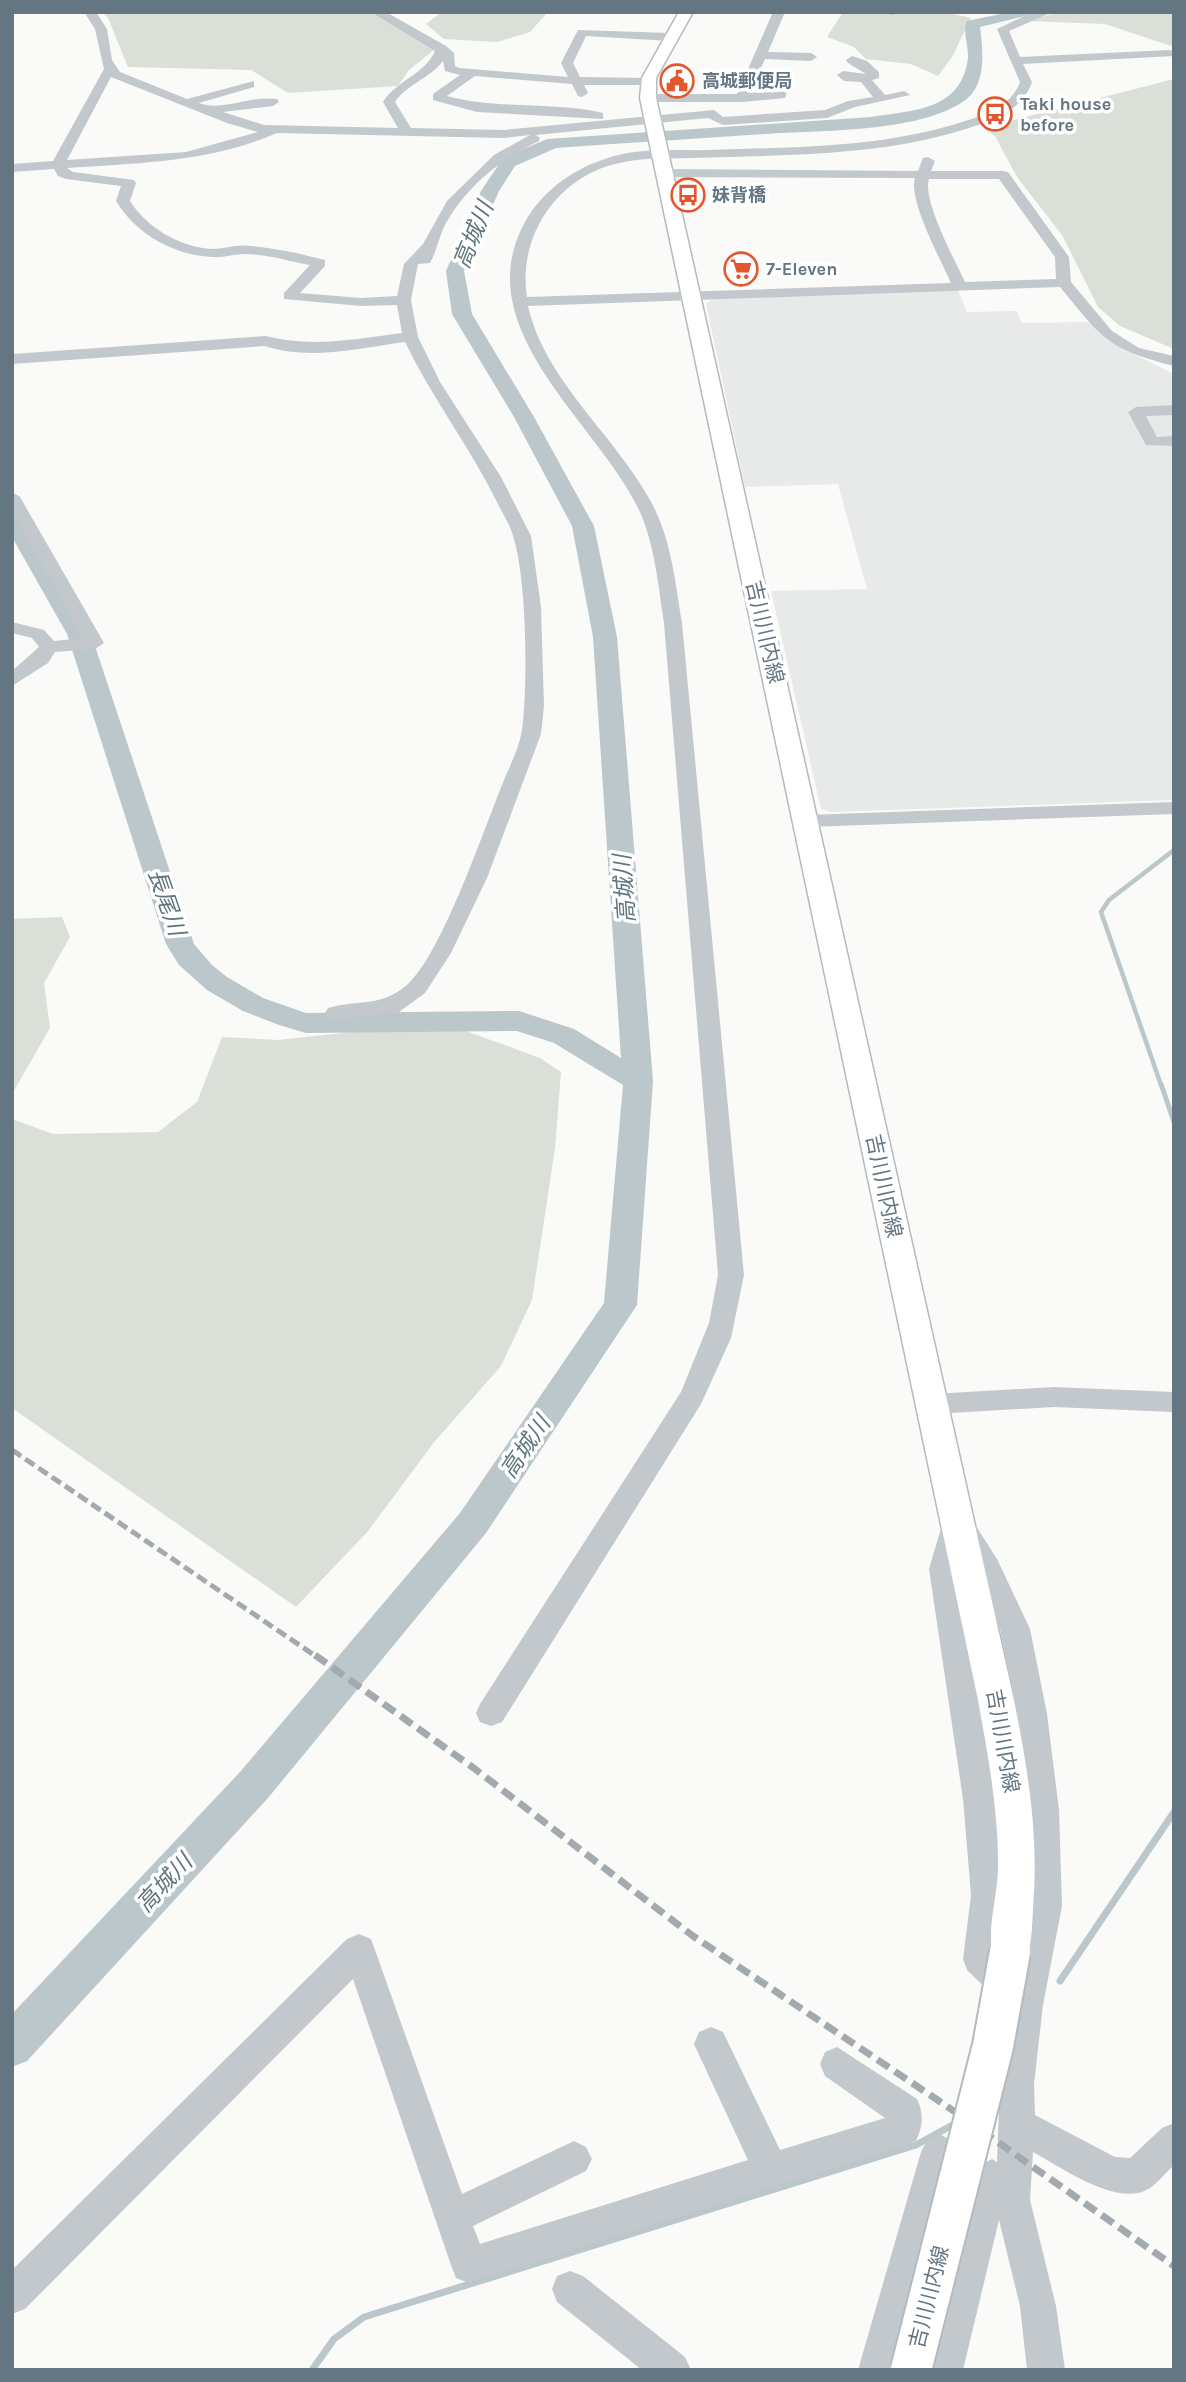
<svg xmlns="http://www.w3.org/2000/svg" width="1186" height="2382" viewBox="0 0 1186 2382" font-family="Karla,'Noto Sans JP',sans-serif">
  <rect width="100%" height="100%" fill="#fafaf8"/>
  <path fill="#e8e9e9" d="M 957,288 L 967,312 L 1017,311 L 1022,323 L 1091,322 L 1108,341 L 1174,374 L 1174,800 L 831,812 L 821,809 L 771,591 L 867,589 L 838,484 L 745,487 L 706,304 L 716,297 Z"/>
  <g fill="#dadfd7">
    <path d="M 102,12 L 387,12 L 435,49 L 409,70 L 398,86 L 288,93 L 251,70 L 128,67 L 108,18 Z"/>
    <path d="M 442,12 L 548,12 L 530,32 L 497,42 L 444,39 L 426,24 Z"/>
    <path d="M 843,12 L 945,12 L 971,18 L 952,57 L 938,76 L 911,64 L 866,59 L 854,47 L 827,37 Z"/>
    <path d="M 1060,12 L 1174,12 L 1174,47 L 1105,24 L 1026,21 Z"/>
    <path d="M 1174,79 L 1174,349 L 1120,326 L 1098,307 L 1062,235 L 1017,177 L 995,136 L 983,128 Z"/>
    <path d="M 62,917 L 70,937 L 44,983 L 50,1028 L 12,1094 L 12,919 Z"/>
    <path d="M 379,1029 L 463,1030 L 540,1058 L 561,1072 L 555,1148 L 532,1300 L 501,1366 L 435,1441 L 368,1531 L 296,1607 L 12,1408 L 12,1119 L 53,1134 L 158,1132 L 197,1102 L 222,1037 L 278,1040 Z"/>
  </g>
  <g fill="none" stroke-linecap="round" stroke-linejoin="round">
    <path stroke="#bbc7cb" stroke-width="4.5" d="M 1161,1085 L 1101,912 L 1109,900 L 1174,850"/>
    <path stroke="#bbc7cb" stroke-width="5" d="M 1161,1084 L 1174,1122"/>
    <g stroke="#bbc7cb" stroke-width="7">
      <path d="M 1060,1981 L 1174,1812"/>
      <path d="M 312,2370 L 334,2339 L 364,2317 L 916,2145 L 958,2122"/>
    </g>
    <path fill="#bbc7cb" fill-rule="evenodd" d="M 1010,12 L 1042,12 L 980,27 C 983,51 987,85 964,101 C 918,133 820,130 765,134 C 695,139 626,143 556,148 L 515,166 L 499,191 L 464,271 L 472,314 L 534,417 L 594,526 L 617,637 L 653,1081 L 637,1305 L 486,1533 L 268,1798 L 27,2061 L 12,2067 L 12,2014 L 240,1772 L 460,1513 L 604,1303 L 623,1085 L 554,1043 L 517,1031 L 306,1033 L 279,1025 L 243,1011 L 207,990 L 179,965 L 166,944 L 67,634 L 12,537 L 12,510 L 23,517 L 91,634 L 194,944 L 212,965 L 227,977 L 263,998 L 306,1013 L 519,1011 L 574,1029 L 621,1058 L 593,637 L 572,526 L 514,417 L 452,314 L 446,271 L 481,191 L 503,158 L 547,139 L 871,117 C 914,110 961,111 968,58 C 969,46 962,32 967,21 Z"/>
  </g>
  <path fill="#aab3b9" d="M 731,261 L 749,261 L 752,276 L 733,276 Z"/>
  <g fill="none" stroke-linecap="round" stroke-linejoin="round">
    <defs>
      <path id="major" d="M 679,12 L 693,12 L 656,78 L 656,98 L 1014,1700 C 1028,1770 1039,1836 1033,1908 C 1032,1928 1032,1947 1024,1965 L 1010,1971 L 996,1965 C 984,1937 997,1901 998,1870 C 999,1813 988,1756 978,1700 L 640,98 L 642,78 Z"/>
    </defs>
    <use href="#major" stroke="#b5babe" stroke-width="3"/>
    <g fill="#c3c8cc" fill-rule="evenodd">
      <path d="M 84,12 L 96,12 L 107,29 L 112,60 L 120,72 L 187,99 L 254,81 L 254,87 L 199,103 C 223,112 251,95 277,99 L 279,102 L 273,106 L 223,112 L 264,125 L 398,128 L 383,102 C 397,80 424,75 435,51 L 371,12 L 386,12 L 446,46 L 454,53 L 455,66 L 459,68 L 568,77 L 561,63 L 578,30 L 670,33 L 676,37 L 670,41 L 586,36 L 573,63 L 580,77 L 648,78 L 652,79 L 652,85 L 584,85 L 588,93 L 582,97 L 578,96 L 572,84 L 475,76 L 447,96 C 498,110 552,101 603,113 L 603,119 L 477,112 L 433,100 L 433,94 L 460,75 L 445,71 L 443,61 C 429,79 407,84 395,102 L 411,128 L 504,130 L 714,110 L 723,117 L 825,110 L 848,101 L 873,97 L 861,82 L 844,81 L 837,75 L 843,71 L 866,74 L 848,63 L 846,60 L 852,56 L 867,61 L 879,72 L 879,78 L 872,80 L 885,95 L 904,91 L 910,95 L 855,107 L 827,118 L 723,125 L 708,118 L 536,135 L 540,138 L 539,141 C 501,159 467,186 446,223 C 439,236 437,250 430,263 L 418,264 L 411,300 L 418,337 L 440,382 L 501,477 L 531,536 L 541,607 L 544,706 L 541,734 L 487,878 L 451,953 L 425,993 L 399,1012 L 336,1020 L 328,1018 L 325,1013 L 328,1008 C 360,999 379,1008 407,985 C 441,955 482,835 500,790 C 507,771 519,750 522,730 C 528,686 527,578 513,536 C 510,524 502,513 497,502 C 470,447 432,398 405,342 C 359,348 310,361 265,346 L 12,364 L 12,354 L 266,336 C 312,348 355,339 402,333 L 397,305 L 361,306 L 284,299 L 284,293 L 310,265 C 289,261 266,254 245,254 C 234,254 223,258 212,257 C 173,255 136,234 116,201 L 121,186 L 66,179 L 58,176 L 54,169 L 12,172 L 12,164 L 53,161 L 104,69 L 95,29 ZM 111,77 L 227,123 L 258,132 L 186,152 L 67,160 ZM 277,133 L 504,138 L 530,135 L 494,155 L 447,201 L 423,244 L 404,264 L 397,296 L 361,298 L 300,293 L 325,266 L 325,260 C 301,254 275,248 250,246 C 237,244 225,249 212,249 C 180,247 147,228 130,201 L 136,183 L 134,180 L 73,172 L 67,168 C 139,163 210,162 277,133 Z"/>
      <path d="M 773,12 L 785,12 L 768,52 L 811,53 L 817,57 L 811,61 L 765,59 L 750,93 L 776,92 L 778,82 L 784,78 L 790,82 L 785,98 L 742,102 L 648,102 L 642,98 L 648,94 L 737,94 Z"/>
      <path d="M 879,12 L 898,12 L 892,15 Z"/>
      <path d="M 1033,12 L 1048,14 L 1009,31 L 1020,57 L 1169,50 L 1173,51 L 1174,56 L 1023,64 L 1032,82 C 1022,111 994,120 966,129 C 915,145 863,151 810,154 C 771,156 732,157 693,158 C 670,159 647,157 624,162 C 560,173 517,234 527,297 L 951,283 C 941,260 908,200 915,178 L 664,177 L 657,173 L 664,169 L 918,171 L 923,158 L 928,157 L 935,161 L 931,171 L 1003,171 L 1008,172 L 1069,257 L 1071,282 L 1112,331 L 1139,348 L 1174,356 L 1174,366 C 1107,349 1103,339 1060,287 L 528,306 C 545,381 614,434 650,500 C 671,537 675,581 682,623 L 744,1275 L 731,1338 L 701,1404 L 502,1722 L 491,1726 L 480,1722 L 476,1713 L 480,1704 L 681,1392 L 709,1323 L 718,1275 L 664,623 C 658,585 655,545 639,510 C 599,425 474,335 520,232 C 536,196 568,171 605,159 C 638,147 676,151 710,150 C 795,147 880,148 962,122 C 985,115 1011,107 1020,82 L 997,29 ZM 929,179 L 999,179 L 1055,257 L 1056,279 L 965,282 C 955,260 922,200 929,179 Z"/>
      <path d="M 1174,405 L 1174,415 L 1146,416 L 1157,437 L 1174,436 L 1174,446 L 1146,445 L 1128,412 L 1136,407 Z"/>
      <path d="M 12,492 L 20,497 L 104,643 L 95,649 L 55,652 L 48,663 L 12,686 L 12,671 L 39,647 L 32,638 L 12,633 L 12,622 L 44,630 L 54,641 L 83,638 L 12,512 Z"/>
      <path d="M 1174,802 L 1174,814 L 807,827 L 797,821 L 807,815 Z"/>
      <path d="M 1054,1387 L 1174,1392 L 1174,1412 L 1054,1407 L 933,1414 L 924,1411 L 920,1404 L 924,1397 L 933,1394 Z"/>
      <path d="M 955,1512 L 974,1523 L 997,1559 L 1030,1629 L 1047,1714 L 1059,1810 L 1062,1906 L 1043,2005 L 1034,2084 L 1035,2115 L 1115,2157 L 1130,2158 L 1162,2128 L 1174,2123 L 1174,2165 C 1166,2172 1159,2182 1150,2188 C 1119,2209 1061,2167 1033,2152 L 1030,2200 L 1056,2306 L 1065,2370 L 1027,2370 L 1020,2306 L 999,2220 L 963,2370 L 925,2370 L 974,2177 L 980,2165 L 992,2159 L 997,2162 L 1000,2084 L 1009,2005 L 999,2001 L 967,1970 L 963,1959 L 971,1895 L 963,1799 L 929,1569 L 945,1515 ZM 962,1551 L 975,1573 L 1000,1629 L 1017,1714 L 1027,1810 L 1030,1906 L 1016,1972 L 996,1953 L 1003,1895 L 995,1799 L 957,1569 Z"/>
      <path d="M 359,1934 L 371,1939 L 375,1950 L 462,2194 L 574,2141 L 586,2147 L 592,2159 L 586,2171 L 473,2226 L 480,2244 L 748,2160 L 694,2044 L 699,2032 L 711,2027 L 723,2032 L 780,2150 L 885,2118 L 825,2076 L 820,2064 L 825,2052 L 837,2047 L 917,2099 C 924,2114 923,2126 916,2141 L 904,2146 L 469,2283 L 456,2278 L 451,2265 L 353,1979 L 25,2309 L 12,2314 L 12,2270 L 347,1939 Z"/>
      <path d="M 939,2134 L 951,2140 L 957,2152 L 896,2370 L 858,2370 L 921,2152 L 927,2140 Z"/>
      <path d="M 570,2271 L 583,2276 L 685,2357 L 691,2370 L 642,2370 L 557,2302 L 552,2289 L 557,2276 Z"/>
    </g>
    <use href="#major" fill="#fff" fill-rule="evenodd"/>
    <path stroke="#a2aab0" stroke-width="5" stroke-dasharray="11 5" stroke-linecap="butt" d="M 12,1450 L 317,1657"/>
    <path stroke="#a2aab0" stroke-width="7" stroke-dasharray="14 7" stroke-linecap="butt" d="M 315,1655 L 475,1769 L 693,1936 L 945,2105 L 1174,2266"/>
    <defs>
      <path id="major-bridge" d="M 911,2370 L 993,2046 L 1010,1952"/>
    </defs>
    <use href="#major-bridge" stroke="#b5babe" stroke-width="44" stroke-linecap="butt"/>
    <use href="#major-bridge" stroke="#fff" stroke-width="40"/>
  </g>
  <defs>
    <symbol id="civic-ring" viewBox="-11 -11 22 22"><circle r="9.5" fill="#fff" stroke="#e4572e" stroke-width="1.5"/><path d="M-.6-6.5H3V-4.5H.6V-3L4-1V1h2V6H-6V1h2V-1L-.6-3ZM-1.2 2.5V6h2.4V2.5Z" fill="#e4572e"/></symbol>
    <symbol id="bus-ring" viewBox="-11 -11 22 22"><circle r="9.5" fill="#fff" stroke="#e4572e" stroke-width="1.5"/><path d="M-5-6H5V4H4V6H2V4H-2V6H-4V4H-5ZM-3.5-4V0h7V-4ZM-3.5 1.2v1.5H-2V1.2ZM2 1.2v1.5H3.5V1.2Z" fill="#e4572e"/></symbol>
    <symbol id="supermarket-ring" viewBox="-11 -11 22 22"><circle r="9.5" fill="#fff" stroke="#e4572e" stroke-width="1.5"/><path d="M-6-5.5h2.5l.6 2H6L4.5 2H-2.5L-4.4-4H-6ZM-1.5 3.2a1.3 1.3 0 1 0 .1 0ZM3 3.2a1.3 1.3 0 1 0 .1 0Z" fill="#e4572e"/></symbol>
  </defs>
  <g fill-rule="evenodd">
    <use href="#civic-ring" x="658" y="62" width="38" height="38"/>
    <use href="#bus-ring" x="976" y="95" width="38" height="38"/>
    <use href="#bus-ring" x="669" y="176" width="38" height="38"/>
    <use href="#supermarket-ring" x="722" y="250" width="38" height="38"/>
  </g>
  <g text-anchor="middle" stroke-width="7" stroke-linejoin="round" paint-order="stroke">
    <g font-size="18" font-weight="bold" fill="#657683" stroke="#fff" text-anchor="start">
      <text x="702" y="87">高城郵便局</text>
      <text x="1020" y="110">Taki house<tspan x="1020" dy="21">before</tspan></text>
      <text x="712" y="201">妹背橋</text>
      <text x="766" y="275">7-Eleven</text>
    </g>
    <g font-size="21" fill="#657683" stroke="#fff">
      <text transform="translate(765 632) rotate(77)" y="7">吉川川内線</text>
      <text transform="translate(884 1186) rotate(78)" y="7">吉川川内線</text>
      <text transform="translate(1003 1741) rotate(80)" y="7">吉川川内線</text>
      <text transform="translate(929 2297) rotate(-76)" y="7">吉川川内線</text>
    </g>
    <g font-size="23" font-style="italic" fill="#60757c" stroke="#fff">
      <text transform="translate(473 235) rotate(-68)" y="8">高城川</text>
      <text transform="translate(624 889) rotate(-94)" y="8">高城川</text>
      <text transform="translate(167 902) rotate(71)" y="8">長尾川</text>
      <text transform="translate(525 1447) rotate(-56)" y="8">高城川</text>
      <text transform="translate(164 1883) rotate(-47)" y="8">高城川</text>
    </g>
  </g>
  <rect width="1186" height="2382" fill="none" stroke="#657683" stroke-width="28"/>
</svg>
